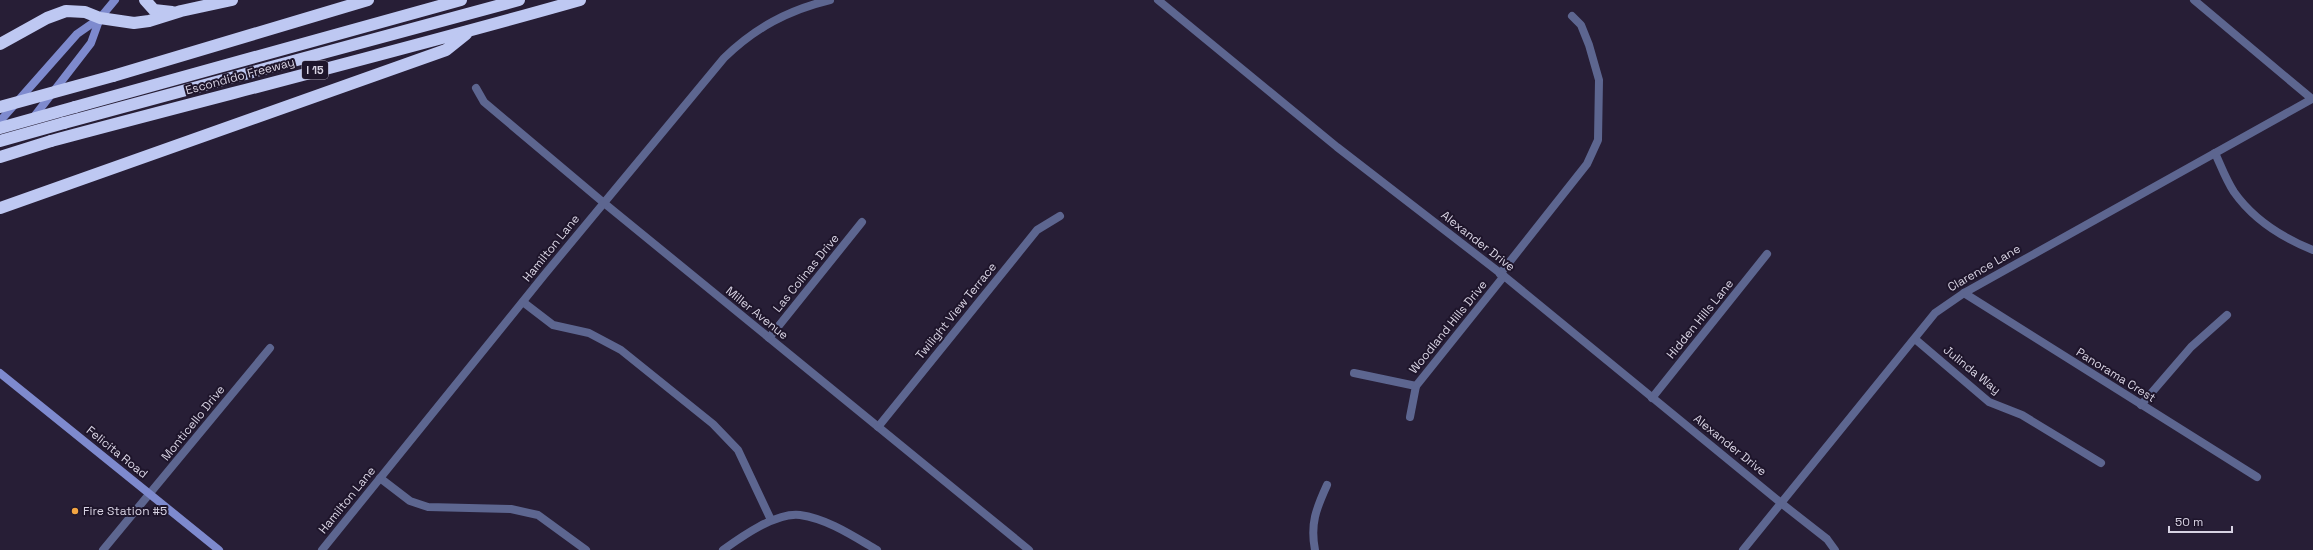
<svg xmlns="http://www.w3.org/2000/svg" width="2313" height="550" viewBox="0 0 2313 550" font-family="'Space Grotesk',sans-serif">
  <rect width="100%" height="100%" fill="#271e36"/>
  <g fill="none" stroke-linecap="round" stroke-linejoin="round">
    <g stroke="#5d6690" stroke-width="8">
      <path d="M 476,88 L 484,102 L 604,203 L 1029,550"/>
      <path d="M 2215,153 C 2221,166 2226,180 2234,192 C 2253,219 2283,238 2313,250"/>
      <path d="M 1500,274 L 1587,164 L 1598,140 L 1599,80 L 1589,45 L 1581,25 L 1572,16"/>
      <path d="M 1964,293 L 2257,477"/>
      <path d="M 523,302 L 553,325 L 589,333 L 621,350 L 713,424 L 738,450 L 771,520"/>
      <path d="M 769,338 L 862,222"/>
      <path d="M 1915,339 L 1989,402 L 2022,415 L 2101,463"/>
      <path d="M 1354,373 L 1416,386"/>
      <path d="M 1652,398 L 1767,254"/>
      <path d="M 2141,405 L 2191,347 L 2227,315"/>
      <path d="M 1410,417 L 1416,386 L 1504,276"/>
      <path d="M 878,427 L 1037,230 L 1060,216"/>
      <path d="M 380,478 L 410,501 L 428,507 L 511,509 L 538,515 L 586,550"/>
      <path d="M 1781,503 L 1827,539 L 1835,550"/>
      <path d="M 103,550 L 270,348"/>
      <path d="M 723,550 C 741,537 776,512 800,515 C 828,519 853,536 877,550"/>
      <path d="M 1315,550 C 1310,524 1316,509 1327,485"/>
    </g>
    <g stroke="#5d6690" stroke-width="8">
      <path d="M 1158,0 L 1337,147 L 1504,276 L 1781,503"/>
      <path d="M 322,550 L 545,274 L 724,58 C 755,28 788,10 830,0"/>
      <path d="M 1743,550 L 1935,313 L 1964,293 L 2312,99 L 2194,0"/>
    </g>
    <g stroke="#7e8ace" stroke-width="8">
      <path d="M 33,118 L 91,43 L 100,18"/>
      <path d="M 0,121 L 77,34 L 100,18 L 115,0"/>
      <path d="M 0,373 L 219,550"/>
    </g>
    <g stroke="#bec8f2" stroke-width="12">
      <path d="M 145,0 L 154,10 L 172,12"/>
      <path d="M 0,44 L 47,18 L 66,11 L 85,12 L 100,18 L 134,23 L 149,21 L 181,11 L 232,0"/>
      <path d="M 113,76 L 368,0"/>
      <path d="M 75,107 L 461,0"/>
      <path d="M 64,123 L 519,0"/>
      <path d="M 51,141 C 227,94 404,50 580,0"/>
      <path d="M 0,208 L 446,50 L 466,34"/>
    </g>
    <g stroke="#bec8f2" stroke-width="12">
      <path d="M 0,107 L 113,76"/>
      <path d="M 0,128 L 75,107"/>
      <path d="M 0,141 L 64,123"/>
      <path d="M 0,157 L 51,141"/>
    </g>
  </g>
  <circle fill="#f2a542" stroke="#1e152b" stroke-width="1.5" cx="75" cy="511" r="4"/>
  <g text-anchor="middle" stroke-width="4" stroke-linejoin="round" paint-order="stroke">
    <rect fill="#1e152b" stroke="#a09aac" stroke-width="1" x="302" y="61" width="26" height="18" rx="3"/>
    <g font-size="11" font-weight="bold" fill="#d8d3e3">
      <text x="315" y="74">I 15</text>
    </g>
    <g font-size="12" fill="#d8d3e3" stroke="#1e152b">
      <text transform="translate(240 76) rotate(-15)" y="4">Escondido Freeway</text>
      <text transform="translate(1478 241) rotate(38)" y="4">Alexander Drive</text>
      <text transform="translate(551 248) rotate(-51)" y="4">Hamilton Lane</text>
      <text transform="translate(1984 268) rotate(-30)" y="4">Clarence Lane</text>
      <text transform="translate(806 273) rotate(-51)" y="4">Las Colinas Drive</text>
      <text transform="translate(956 311) rotate(-51)" y="4">Twilight View Terrace</text>
      <text transform="translate(757 313) rotate(39)" y="4">Miller Avenue</text>
      <text transform="translate(1700 319) rotate(-51)" y="4">Hidden Hills Lane</text>
      <text transform="translate(1448 327) rotate(-51)" y="4">Woodland Hills Drive</text>
      <text transform="translate(1972 370) rotate(39)" y="4">Julinda Way</text>
      <text transform="translate(2116 375) rotate(32)" y="4">Panorama Crest</text>
      <text transform="translate(193 423) rotate(-51)" y="4">Monticello Drive</text>
      <text transform="translate(1730 445) rotate(39)" y="4">Alexander Drive</text>
      <text transform="translate(117 452) rotate(39)" y="4">Felicita Road</text>
      <text transform="translate(347 500) rotate(-51)" y="4">Hamilton Lane</text>
    </g>
    <g font-size="12" fill="#d8d3e3" stroke="#1e152b" text-anchor="start">
      <text x="83" y="515">Fire Station #5</text>
    </g>
  </g>
  <path d="M2169 526v6h63v-6" fill="none" stroke="#d8d3e3" stroke-width="2"/>
  <text x="2175" y="526" font-size="12" fill="#d8d3e3" stroke="#1e152b" stroke-width="3" paint-order="stroke">50 m</text>
</svg>
